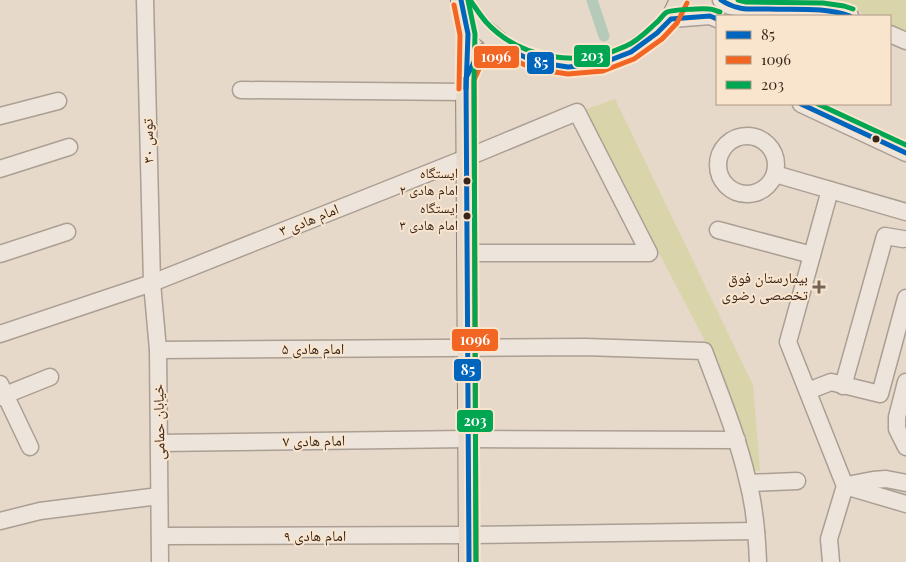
<svg xmlns="http://www.w3.org/2000/svg" width="906" height="562" viewBox="0 0 906 562" font-family="'Playfair Display','Noto Naskh Arabic',serif">
  <rect width="100%" height="100%" fill="#e6d9c9"/>
  <g fill="#dad4aa">
    <path d="M 831,0 L 906,0 L 906,33 L 890,26 L 890,16 L 868,16 Z"/>
    <path d="M 615,99 L 753,385 L 760,471 L 753,470 L 703,337 L 584,110 Z"/>
  </g>
  <g fill="none" stroke-linecap="round" stroke-linejoin="round">
    <path stroke="#b6caba" stroke-width="11" d="M 592,0 L 604,36"/>
    <defs>
      <g id="minor">
        <path d="M 145,0 L 152,283 L 158,350 L 160,562"/>
        <path d="M 721,0 L 730,6 L 745,9 L 823,10 L 842,13 L 850,16"/>
        <path d="M 671,19 L 710,16 L 717,19"/>
        <path d="M 890,34 L 906,41"/>
        <path d="M 241,90 L 466,92"/>
        <path d="M 801,104 L 906,153"/>
        <path d="M 0,116 L 58,101"/>
        <circle cx="747" cy="165" r="29"/>
        <path d="M 0,169 L 69,147"/>
        <path d="M 775,174 L 906,212"/>
        <path d="M 830,190 L 788,342 L 845,486 L 829,539 L 831,562"/>
        <path d="M 718,230 L 812,255"/>
        <path d="M 0,254 L 67,232"/>
        <path d="M 0,334 L 152,283 L 466,158 L 577,112 L 649,253 L 467,253"/>
        <path d="M 158,350 L 585,347 L 704,351 C 720,394 738,437 748,482 C 755,508 757,535 758,562"/>
        <path d="M 906,382 L 897,417 L 897,429 L 906,447"/>
        <path d="M 0,384 L 30,447"/>
        <path d="M 843,386 L 885,236 L 903,239"/>
        <path d="M 808,391 L 831,382 L 880,394 L 906,298"/>
        <path d="M 0,397 L 50,377"/>
        <path d="M 159,443 L 468,439 L 737,440"/>
        <path d="M 749,483 L 797,481"/>
        <path d="M 847,485 L 873,480 L 886,479 L 906,483"/>
        <path d="M 845,486 L 906,504"/>
        <path d="M 0,521 L 40,511 L 159,496"/>
        <path d="M 160,536 L 469,535 L 756,531"/>
      </g>
      <g id="major">
        <path d="M 461,1 L 468,34 L 466,78 L 469,562"/>
        <path d="M 465,6 L 481,27 L 506,48 L 535,62 L 568,67 L 600,64 L 631,52 L 657,33 L 671,19 L 680,0"/>
        <path d="M 466,78 C 477,55 481,52 506,48"/>
      </g>
    </defs>
    <use href="#minor" stroke="#ab9e93" stroke-width="19"/>
    <use href="#major" stroke="#90847a" stroke-width="22"/>
    <use href="#minor" stroke="#ede5dc" stroke-width="16"/>
    <use href="#major" stroke="#e5dacc" stroke-width="20"/>
    <defs>
      <g id="bus-1">
        <path d="M 461,0 L 468,34 L 466,89"/>
        <path d="M 721,0 C 737,11 750,9 769,9 C 796,10 825,7 850,16"/>
        <path d="M 801,104 L 906,153"/>
        <path d="M 469,562 L 466,78 L 474,62 L 488,51 L 506,48 L 535,62 L 568,67 L 600,64 L 631,52 L 657,33 L 671,19 L 710,16 L 717,19"/>
      </g>
      <g id="bus-2">
        <path d="M 454,5 L 460,35 L 459,89"/>
        <path d="M 476,562 L 474,80 L 480,67 L 491,58 L 505,56 L 534,69 L 568,74 L 603,71 L 634,59 L 662,39 L 677,23 L 687,3"/>
      </g>
      <g id="bus-3">
        <path d="M 468,0 L 475,34 L 474,78 L 476,562"/>
        <path d="M 470,0 C 475,7 480,15 486,22 C 521,60 580,68 626,46 C 638,41 647,31 656,23 C 660,20 663,14 667,12 C 672,10 703,8 709,9 C 713,9 716,11 720,12"/>
        <path d="M 738,0 L 746,2 L 823,3 L 844,6 L 853,9"/>
        <path d="M 818,104 L 906,145"/>
      </g>
    </defs>
    <use href="#bus-1" stroke="#f9e5cd" stroke-width="9"/>
    <use href="#bus-2" stroke="#f9e5cd" stroke-width="9"/>
    <use href="#bus-3" stroke="#f9e5cd" stroke-width="9"/>
    <use href="#bus-1" stroke="#0065bd" stroke-width="5"/>
    <use href="#bus-2" stroke="#f26522" stroke-width="5"/>
    <use href="#bus-3" stroke="#00a651" stroke-width="5"/>
  </g>
  <g fill="#3a251a" stroke="#f9e5cd" stroke-width="2">
    <circle cx="876" cy="139" r="4.5"/>
    <circle cx="467" cy="181" r="4.5"/>
    <circle cx="467" cy="216" r="4.5"/>
  </g>
  <path fill="#766457" stroke="#f9e5cd" stroke-width="2" d="M816.5 279.5h5v5h5v5h-5v5h-5v-5h-5v-5h5z"/>
  <g text-anchor="middle" stroke-width="4" stroke-linejoin="round" paint-order="stroke">
    <g font-size="14" fill="#3a251a" stroke="#f9e5cd" text-anchor="end">
      <text x="458" y="178">ایستگاه<tspan x="458" dy="17">امام هادی ۲</tspan></text>
      <text x="458" y="213">ایستگاه<tspan x="458" dy="17">امام هادی ۳</tspan></text>
    </g>
    <g font-size="15" fill="#3a251a" stroke="#f9e5cd">
      <text transform="translate(148 141) rotate(-91)" y="5">توس ۳۰</text>
      <text transform="translate(309 220) rotate(-22)" y="5">امام هادی ۳</text>
      <text x="313" y="354">امام هادی ۵</text>
      <text transform="translate(159 422) rotate(-91)" y="5">خیابان حمامی</text>
      <text transform="translate(314 441) rotate(-1)" y="5">امام هادی ۷</text>
      <text x="315" y="541">امام هادی ۹</text>
    </g>
    <g font-size="15" fill="#3a251a" stroke="#f9e5cd" text-anchor="end">
      <text x="808" y="283">بیمارستان فوق<tspan x="808" dy="17">تخصصی رضوی</tspan></text>
    </g>
  </g>
  <g stroke="#f9e5cd" stroke-width="2">
    <rect x="573" y="44" width="38" height="24" rx="5" fill="#00a651"/>
    <rect x="473" y="45" width="47" height="24" rx="5" fill="#f26522"/>
    <rect x="526" y="51" width="29" height="24" rx="5" fill="#0065bd"/>
    <rect x="451" y="328" width="48" height="24" rx="5" fill="#f26522"/>
    <rect x="453" y="358" width="29" height="24" rx="5" fill="#0065bd"/>
    <rect x="456" y="409" width="38" height="24" rx="5" fill="#00a651"/>
  </g>
  <g font-size="14" text-anchor="middle" font-weight="bold" fill="#fff">
    <text x="592" y="61">203</text>
    <text x="496" y="62">1096</text>
    <text x="541" y="68">85</text>
    <text x="475" y="345">1096</text>
    <text x="468" y="375">85</text>
    <text x="475" y="426">203</text>
  </g>
  <rect x="716" y="15" width="175" height="90" fill="#f9e5cd" stroke="#ad9885"/>
  <rect x="726" y="31" width="25" height="8" fill="#0065bd" stroke="#ad9885"/>
  <text x="761" y="40" font-size="15" fill="#3a251a">85</text>
  <rect x="726" y="56" width="25" height="8" fill="#f26522" stroke="#ad9885"/>
  <text x="761" y="65" font-size="15" fill="#3a251a">1096</text>
  <rect x="726" y="81" width="25" height="8" fill="#00a651" stroke="#ad9885"/>
  <text x="761" y="90" font-size="15" fill="#3a251a">203</text>
</svg>
